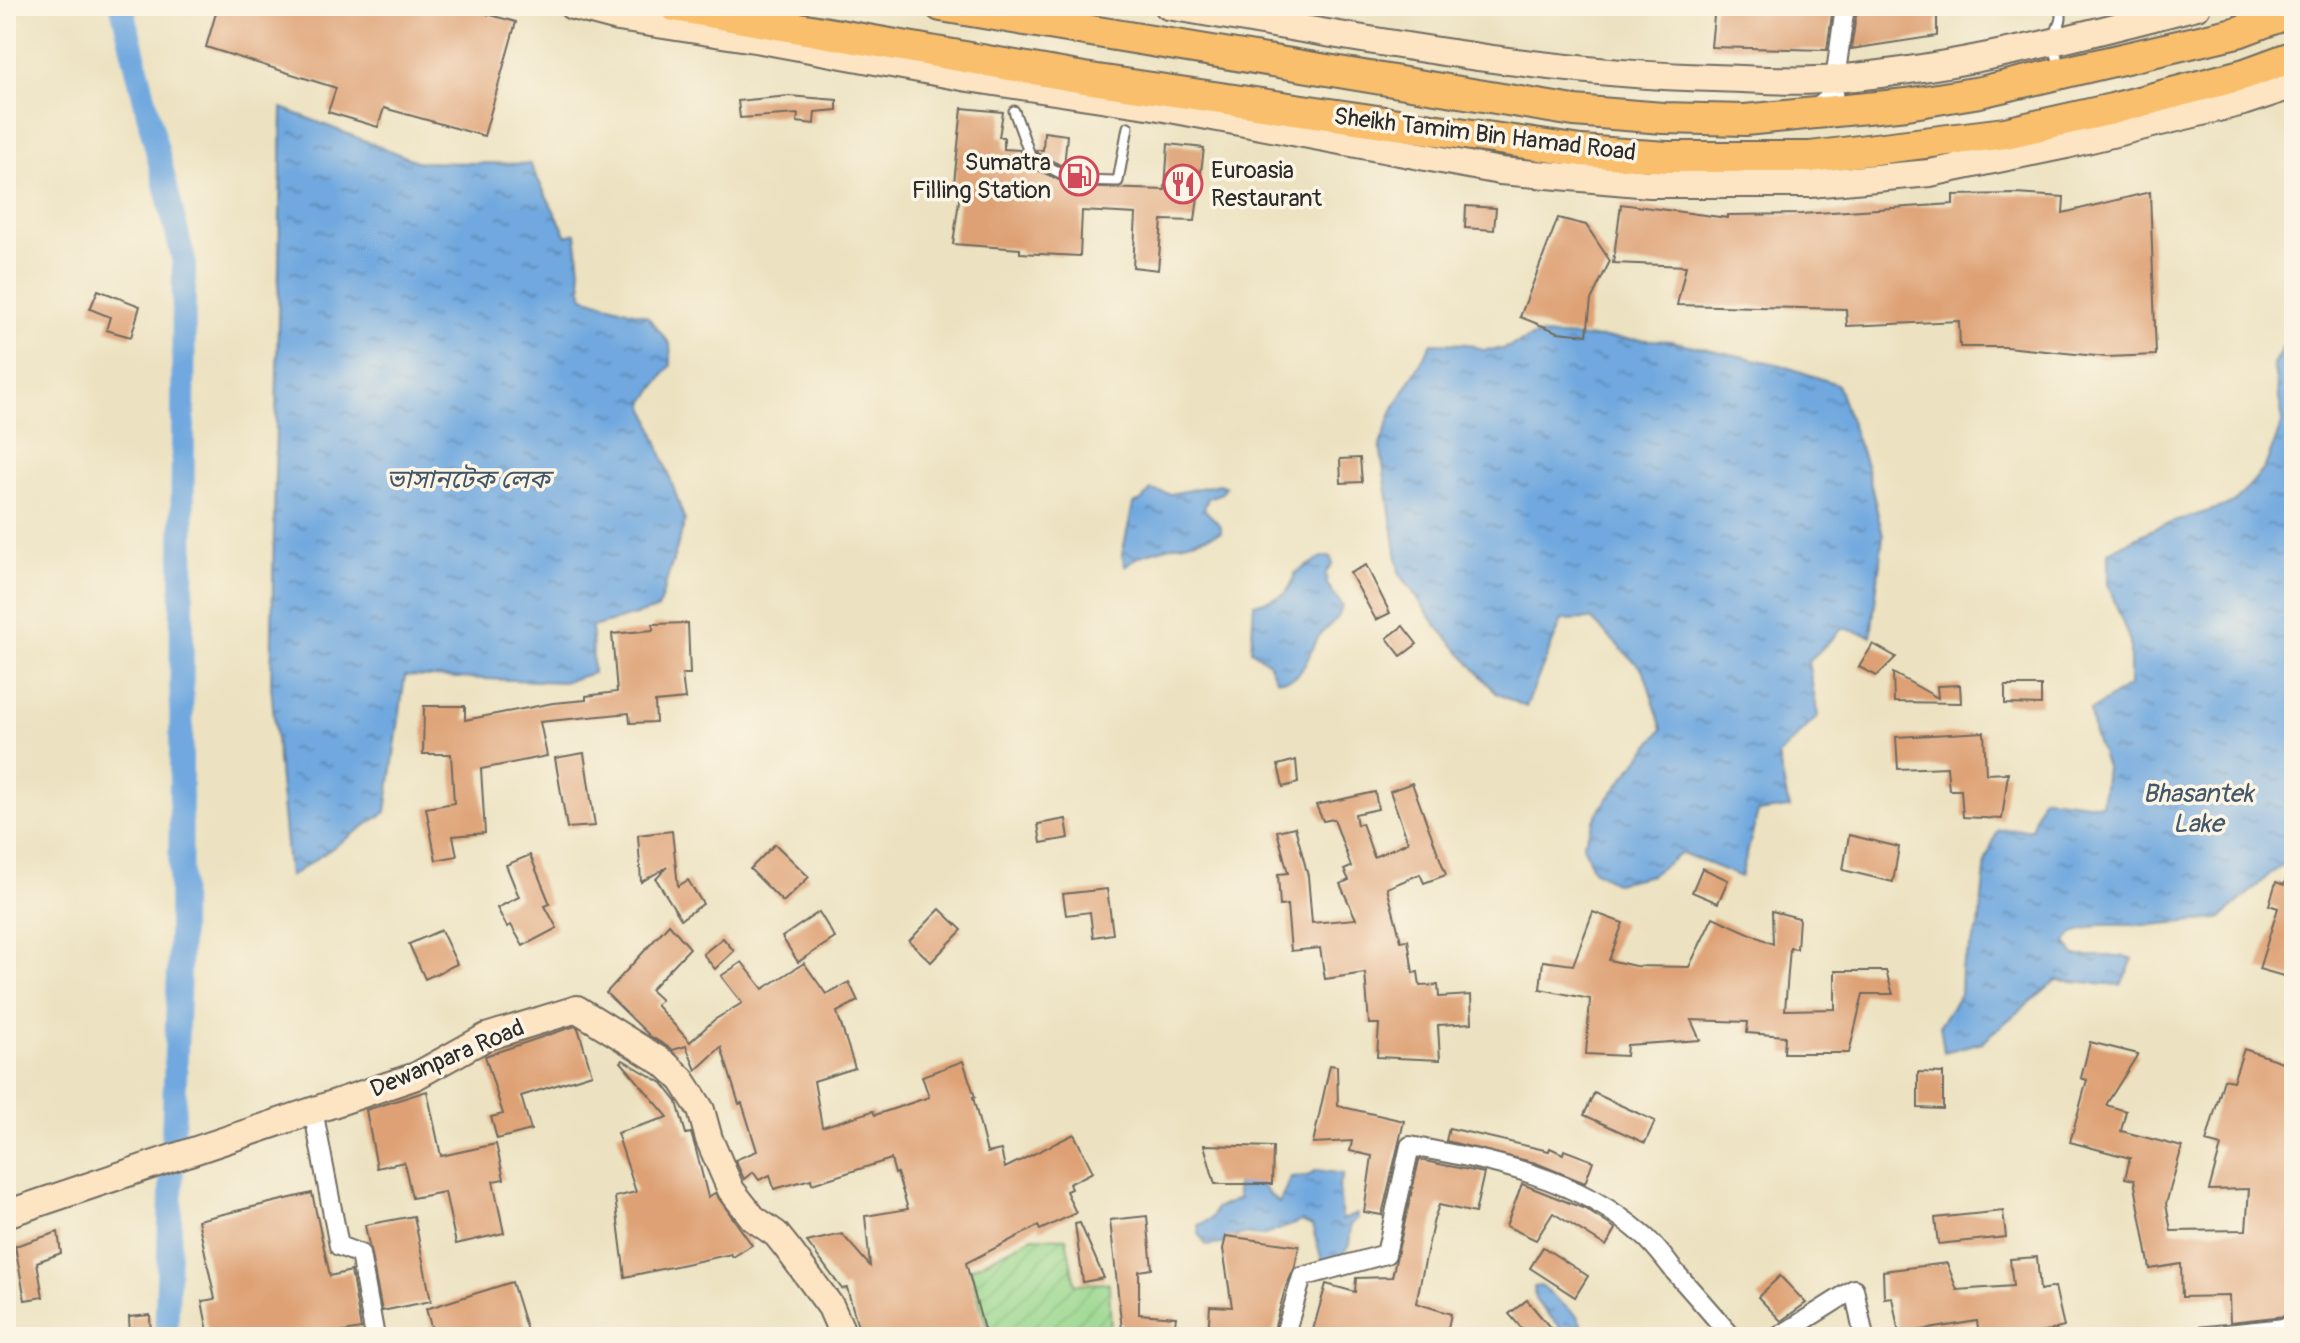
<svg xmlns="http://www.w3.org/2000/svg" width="2300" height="1343" viewBox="0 0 2300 1343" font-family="Pangolin,'Noto Sans Bengali',sans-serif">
  <defs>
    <pattern id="garden-furrows" width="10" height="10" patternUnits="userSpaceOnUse" patternTransform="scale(2)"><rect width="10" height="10" fill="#97d78d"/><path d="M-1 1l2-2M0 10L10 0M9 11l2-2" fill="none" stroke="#82b97a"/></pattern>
    <pattern id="water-ripples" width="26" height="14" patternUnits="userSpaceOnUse" patternTransform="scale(2)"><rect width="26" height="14" fill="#70a8df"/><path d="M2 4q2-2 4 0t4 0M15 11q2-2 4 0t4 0" fill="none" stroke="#5c89b5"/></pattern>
  </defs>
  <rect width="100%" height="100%" fill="#fcf5e5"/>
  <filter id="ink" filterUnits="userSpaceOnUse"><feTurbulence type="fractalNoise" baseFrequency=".0125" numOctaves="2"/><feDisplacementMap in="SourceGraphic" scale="16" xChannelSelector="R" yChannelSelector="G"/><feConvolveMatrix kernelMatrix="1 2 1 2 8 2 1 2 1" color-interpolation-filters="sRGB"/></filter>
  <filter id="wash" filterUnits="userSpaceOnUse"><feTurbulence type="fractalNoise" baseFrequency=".006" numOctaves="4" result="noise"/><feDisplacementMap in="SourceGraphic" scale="32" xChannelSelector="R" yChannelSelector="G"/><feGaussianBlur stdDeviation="1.8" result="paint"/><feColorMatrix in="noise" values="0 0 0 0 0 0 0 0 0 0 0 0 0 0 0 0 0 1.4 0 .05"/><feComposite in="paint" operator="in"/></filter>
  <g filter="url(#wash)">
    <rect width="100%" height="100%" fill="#ece2c1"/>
    <path fill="url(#garden-furrows)" stroke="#61815c" stroke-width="2" d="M 1033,1237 L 1066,1238 L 1075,1284 L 1109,1283 L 1111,1334 L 1138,1334 L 1138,1337 L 1062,1337 L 988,1332 L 970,1269 Z"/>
    <g fill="url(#water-ripples)" stroke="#4e6a85" stroke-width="2">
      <path d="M 282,108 L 419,162 L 530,164 L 567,236 L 576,233 L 583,297 L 647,316 L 670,344 L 671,365 L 644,403 L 685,521 L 658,609 L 592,627 L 593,673 L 563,682 L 405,676 L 386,812 L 289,877 L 271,686 Z"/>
      <path d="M 2294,297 L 2294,844 L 2287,863 L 2270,874 L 2220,919 L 2150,925 L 2099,925 L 2073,933 L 2066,942 L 2075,956 L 2123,956 L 2133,959 L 2121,985 L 2056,980 L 1982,1042 L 1944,1052 L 1940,1025 L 1960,994 L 1961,968 L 1979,927 L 1986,860 L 1998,830 L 2031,829 L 2042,797 L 2102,805 L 2106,767 L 2094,734 L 2090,711 L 2130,685 L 2130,642 L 2108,584 L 2108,552 L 2155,528 L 2234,503 L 2264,469 L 2283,421 L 2273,364 L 2291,332 Z"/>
      <path d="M 1537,335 L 1671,341 L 1781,365 L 1837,384 L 1867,468 L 1883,536 L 1871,636 L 1843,628 L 1808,662 L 1818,716 L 1778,756 L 1789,808 L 1758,812 L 1741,877 L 1682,853 L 1651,875 L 1616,883 L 1593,870 L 1583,845 L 1599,810 L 1662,729 L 1644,671 L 1591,619 L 1562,620 L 1526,707 L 1496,693 L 1436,625 L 1399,572 L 1380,445 L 1393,410 L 1432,343 L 1468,344 L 1483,350 L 1503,349 Z"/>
      <path d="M 1219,484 L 1226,487 L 1222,493 L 1208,498 L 1204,509 L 1221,526 L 1221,532 C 1191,545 1150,545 1125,566 L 1122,555 L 1133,504 L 1141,501 L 1151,490 L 1170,494 Z"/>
      <path d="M 1322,557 L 1331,557 L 1333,564 L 1326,572 L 1327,584 L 1342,606 C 1338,624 1330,622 1320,635 C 1306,653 1306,686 1276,679 L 1268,662 L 1251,650 L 1254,604 C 1276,597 1289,600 1295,573 Z"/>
      <path d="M 1317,1170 L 1344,1174 L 1339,1186 L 1342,1220 L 1357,1214 L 1358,1218 L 1351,1225 L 1349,1245 L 1338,1263 L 1323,1264 L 1312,1226 L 1302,1221 L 1262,1236 L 1241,1234 L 1221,1244 L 1207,1246 L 1200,1236 L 1198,1225 L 1211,1219 L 1215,1209 L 1238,1199 L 1236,1187 L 1239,1177 L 1255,1175 L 1268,1193 L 1279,1203 L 1291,1177 L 1307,1176 Z"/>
      <path d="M 1541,1286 L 1577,1316 L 1588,1337 L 1556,1337 L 1560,1327 L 1540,1306 L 1535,1299 L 1534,1287 Z"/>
    </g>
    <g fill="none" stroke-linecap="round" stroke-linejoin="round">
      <path stroke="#70a8df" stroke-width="24" d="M 122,6 L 184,262 L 180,939 L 166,1337"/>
    </g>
    <g id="blocks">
      <g fill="#dea174">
        <path d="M 218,6 L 458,6 L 516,22 L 484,136 L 384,108 L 378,127 L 328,112 L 336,88 L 206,47 Z"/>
        <path d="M 1715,6 L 1833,7 L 1827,50 L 1711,47 Z"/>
        <path d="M 1857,9 L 1937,16 L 1937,36 L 1851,49 Z"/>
        <path d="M 789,96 L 837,100 L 837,110 L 815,112 L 814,124 L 797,122 L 798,114 L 740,118 L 738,101 Z"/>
        <path d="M 962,108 L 1003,112 L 999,137 L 1004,137 L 1004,149 L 1020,150 L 1028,165 L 1073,187 L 1165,190 L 1168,144 L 1204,148 L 1195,221 L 1162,220 L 1158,270 L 1133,267 L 1136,214 L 1082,211 L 1080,256 L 1020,253 L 1020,249 L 953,244 L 960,193 L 953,192 Z"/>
        <path d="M 1044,132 L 1067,135 L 1064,167 L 1037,153 L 1036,150 L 1043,150 Z"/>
        <path d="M 2150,192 L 2156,355 L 2106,357 L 2006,347 L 1960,347 L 1959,321 L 1847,326 L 1846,309 L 1677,305 L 1686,266 L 1613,263 L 1621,204 L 1728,218 L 1728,215 L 1801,214 L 1953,204 L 1953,195 L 2016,194 L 2064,197 L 2063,213 Z"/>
        <path d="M 1466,206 L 1496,208 L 1494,230 L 1465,228 Z"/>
        <path d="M 1558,218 L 1586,225 L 1610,261 L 1591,300 L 1587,335 L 1558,332 L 1520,317 Z"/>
        <path d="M 98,290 L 140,306 L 131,337 L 106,330 L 110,317 L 90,309 Z"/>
        <path d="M 1360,458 L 1362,482 L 1341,483 L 1340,459 Z"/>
        <path d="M 1366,565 L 1390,613 L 1376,620 L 1350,573 Z"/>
        <path d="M 688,623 L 690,674 L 682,674 L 685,699 L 655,702 L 656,722 L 630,723 L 629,713 L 540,722 L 547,756 L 481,769 L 485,833 L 453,836 L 457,856 L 436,860 L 426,808 L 454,803 L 451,754 L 423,754 L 424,706 L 465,706 L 465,720 L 553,703 L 586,700 L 586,696 L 617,692 L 612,634 L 653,630 L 653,624 Z"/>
        <path d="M 1403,626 L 1417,644 L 1401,656 L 1387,638 Z"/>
        <path d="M 1873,644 L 1896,657 L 1877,676 L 1859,667 Z"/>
        <path d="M 1893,673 L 1938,698 L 1937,686 L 1960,685 L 1961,703 L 1894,702 Z"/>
        <path d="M 2005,686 L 2041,686 L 2041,705 L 2005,704 Z"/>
        <path d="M 1984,732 L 1986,774 L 2008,773 L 2002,819 L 1963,817 L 1961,790 L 1949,790 L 1947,767 L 1898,769 L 1896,737 Z"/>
        <path d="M 584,753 L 595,826 L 567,828 L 555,758 Z"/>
        <path d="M 1296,760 L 1298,783 L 1283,787 L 1278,765 Z"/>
        <path d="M 1412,783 L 1446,875 L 1424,883 L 1420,874 L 1387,888 L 1401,941 L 1408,940 L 1413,973 L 1418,972 L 1420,986 L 1438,985 L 1439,997 L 1471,995 L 1472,1023 L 1438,1025 L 1440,1060 L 1377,1057 L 1379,1024 L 1369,1024 L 1365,973 L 1325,979 L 1320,948 L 1291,951 L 1287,905 L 1280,906 L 1278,874 L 1288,873 L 1277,831 L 1295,827 L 1308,876 L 1312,923 L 1356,919 L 1340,884 L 1349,880 L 1344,870 L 1351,867 L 1334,819 L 1323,821 L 1316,805 L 1375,792 L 1378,809 L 1355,814 L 1357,825 L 1362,823 L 1374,857 L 1408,842 L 1390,791 Z"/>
        <path d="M 1066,819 L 1069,838 L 1041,843 L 1038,824 Z"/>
        <path d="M 672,831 L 678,886 L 688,880 L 703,904 L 681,919 L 656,879 L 667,867 L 641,882 L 638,835 Z"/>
        <path d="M 1849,835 L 1899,847 L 1893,882 L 1843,870 Z"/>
        <path d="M 775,844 L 809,877 L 783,902 L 750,869 Z"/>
        <path d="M 530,855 L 550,904 L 545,906 L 557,928 L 523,946 L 511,925 L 507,927 L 497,908 L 519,897 L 506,865 Z"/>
        <path d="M 1702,868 L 1728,880 L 1718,903 L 1692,892 Z"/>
        <path d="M 2289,869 L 2294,869 L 2294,979 L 2259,969 L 2278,908 L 2269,905 L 2276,882 L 2284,885 Z"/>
        <path d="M 1107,889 L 1113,934 L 1093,937 L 1090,912 L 1066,915 L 1063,894 Z"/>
        <path d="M 940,909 L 962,930 L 931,962 L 909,941 Z"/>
        <path d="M 1772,911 L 1799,918 L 1797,949 L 1790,948 L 1785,1010 L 1835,1009 L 1835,971 L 1886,971 L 1893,994 L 1863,994 L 1849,1053 L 1784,1053 L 1785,1036 L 1747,1033 L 1748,1022 L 1691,1020 L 1700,1040 L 1627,1045 L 1626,1056 L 1586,1054 L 1590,999 L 1540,989 L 1543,961 L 1573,965 L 1593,912 L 1623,923 L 1609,960 L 1635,966 L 1689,967 L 1713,917 L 1773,944 Z"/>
        <path d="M 819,912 L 835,938 L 798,962 L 782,937 Z"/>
        <path d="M 669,924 L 690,948 L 650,990 L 661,1000 L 656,1005 L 690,1042 L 714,1020 L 742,1003 L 721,976 L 742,962 L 763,989 L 804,963 L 826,994 L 849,982 L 858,1001 L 837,1012 L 855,1068 L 814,1081 L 822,1127 L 873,1111 L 875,1115 L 929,1097 L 922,1076 L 963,1061 L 975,1097 L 973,1097 L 987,1153 L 1001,1150 L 1005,1168 L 1074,1134 L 1093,1172 L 1069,1184 L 1071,1189 L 1066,1191 L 1076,1213 L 1040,1230 L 1038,1226 L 966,1263 L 986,1337 L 861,1337 L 847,1288 L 842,1289 L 807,1242 L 842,1234 L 870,1266 L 865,1216 L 908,1209 L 897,1173 L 895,1174 L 891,1159 L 812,1184 L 811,1179 L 774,1189 L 770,1175 L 759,1180 L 753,1172 L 744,1179 L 735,1160 L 757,1151 L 742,1103 L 739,1104 L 721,1047 L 696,1070 L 686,1046 L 673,1050 L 650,1036 L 606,993 Z"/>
        <path d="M 441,930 L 457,964 L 425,979 L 409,944 Z"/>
        <path d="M 723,938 L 734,951 L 715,969 L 703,954 Z"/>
        <path d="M 575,1026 L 578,1028 L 592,1074 L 521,1096 L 531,1130 L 497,1139 L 491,1117 L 503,1114 L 485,1056 Z"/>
        <path d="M 2090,1042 L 2138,1054 L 2106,1105 L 2126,1111 L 2121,1131 L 2182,1147 L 2166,1204 L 2171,1231 L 2246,1230 L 2249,1189 L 2209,1190 L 2221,1146 L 2206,1142 L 2224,1079 L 2233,1081 L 2244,1049 L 2294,1066 L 2294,1315 L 2230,1322 L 2229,1296 L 2182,1297 L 2181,1264 L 2150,1269 L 2134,1180 L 2125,1178 L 2130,1158 L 2070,1142 L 2087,1080 L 2081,1078 Z"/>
        <path d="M 623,1060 L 662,1083 L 677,1102 L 686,1134 L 691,1133 L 696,1150 L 708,1197 L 715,1193 L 752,1245 L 733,1257 L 731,1254 L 625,1277 L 615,1197 L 636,1192 L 617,1133 L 668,1117 L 621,1062 Z"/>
        <path d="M 1330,1065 L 1337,1066 L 1338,1106 L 1404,1121 L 1382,1215 L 1364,1212 L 1372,1156 L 1350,1151 L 1352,1141 L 1313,1143 Z"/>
        <path d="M 1918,1072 L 1943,1073 L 1943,1109 L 1918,1108 Z"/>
        <path d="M 427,1091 L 441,1156 L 496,1144 L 504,1179 L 493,1181 L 504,1233 L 456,1244 L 445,1192 L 412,1198 L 404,1162 L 377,1168 L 366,1110 Z"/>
        <path d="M 1594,1093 L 1655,1121 L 1645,1143 L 1584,1115 Z"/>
        <path d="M 1449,1128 L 1549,1151 L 1550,1148 L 1563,1154 L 1564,1150 L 1593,1161 L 1585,1183 L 1536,1163 L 1446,1141 Z"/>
        <path d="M 1204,1145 L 1273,1147 L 1272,1184 L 1215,1184 Z"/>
        <path d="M 1419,1160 L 1484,1173 L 1475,1213 L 1439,1205 L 1434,1219 L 1416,1303 L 1451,1314 L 1446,1337 L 1311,1337 L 1326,1284 L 1355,1292 L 1356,1278 L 1392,1277 Z"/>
        <path d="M 1522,1184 L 1585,1209 L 1616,1229 L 1606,1246 L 1553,1213 L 1536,1240 L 1506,1226 Z"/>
        <path d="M 312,1193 L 330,1276 L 351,1271 L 361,1329 L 315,1337 L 209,1337 L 202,1301 L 215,1299 L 198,1220 Z"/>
        <path d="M 2003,1211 L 2006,1237 L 1938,1244 L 1935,1218 Z"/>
        <path d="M 414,1216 L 431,1301 L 382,1311 L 365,1225 Z"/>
        <path d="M 1147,1216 L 1152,1269 L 1139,1271 L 1139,1314 L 1176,1317 L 1173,1337 L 1143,1337 L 1144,1331 L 1122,1330 L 1110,1220 Z"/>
        <path d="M 1080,1223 L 1104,1278 L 1083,1282 L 1075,1224 Z"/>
        <path d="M 58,1232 L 61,1253 L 37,1262 L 43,1297 L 25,1300 L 15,1246 Z"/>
        <path d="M 1226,1236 L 1299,1246 L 1295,1267 L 1285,1289 L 1272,1337 L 1208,1337 L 1210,1306 L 1232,1307 L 1223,1249 Z"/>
        <path d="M 1543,1247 L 1588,1276 L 1575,1297 L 1530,1268 Z"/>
        <path d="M 2037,1257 L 2040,1290 L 2055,1287 L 2064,1327 L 2024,1337 L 1979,1337 L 1977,1321 L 1899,1334 L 1892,1297 L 1884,1298 L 1883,1271 L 1947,1263 L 1957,1290 L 2013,1286 L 2010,1259 Z"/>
        <path d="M 1780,1276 L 1806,1303 L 1781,1321 L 1758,1297 Z"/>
        <path d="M 512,1282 L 529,1337 L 434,1337 L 426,1309 Z"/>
        <path d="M 1527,1300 L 1558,1337 L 1529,1337 L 1509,1314 Z"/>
        <path d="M 150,1315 L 151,1337 L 130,1337 L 129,1317 Z"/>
      </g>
    </g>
  </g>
  <g filter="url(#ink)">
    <use href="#blocks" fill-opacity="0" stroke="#6f6b60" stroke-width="2"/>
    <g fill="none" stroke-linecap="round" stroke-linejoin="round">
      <defs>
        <g id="lane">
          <path d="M 2061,6 L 2061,19 L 2052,44 L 2062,70"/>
          <path d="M 1014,111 L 1031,158 L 1074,180 L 1118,181 L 1128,127"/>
        </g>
        <g id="street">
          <path d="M 1813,111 L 1833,95 L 1845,6"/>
          <path d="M 313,1110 L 339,1246 L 360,1254 L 375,1337"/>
          <path d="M 1284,1337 L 1302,1277 L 1386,1254 L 1410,1146 C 1493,1161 1577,1177 1643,1235 C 1655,1245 1665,1259 1675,1272 C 1694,1293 1713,1315 1732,1337"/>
          <path d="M 1778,1337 L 1854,1289 L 1864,1337"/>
          <path d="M 2198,1337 L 2294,1327"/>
        </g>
        <g id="secondary">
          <path d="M 572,6 L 618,18 L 761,40 L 968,78 L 1154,106 L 1500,171 L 1650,184 L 1810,184 L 1930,173 L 2066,145 L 2243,102 L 2294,85"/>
          <path d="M 1168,6 C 1349,36 1530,73 1714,78 C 1754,79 1795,83 1835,79 C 1958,68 2078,37 2197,6"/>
          <path d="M 6,1214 L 416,1076 L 486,1037 L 577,1009 L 664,1063 L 682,1080 L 701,1110 L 709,1139 L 731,1190 L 753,1218 L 776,1234 L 788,1249 L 831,1307 L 844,1337"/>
        </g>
        <g id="primary">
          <path d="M 674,6 L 1084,78 L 1581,151 L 1667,157 L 1810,157 L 2005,133 L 2112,109 L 2245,74 L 2294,56"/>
          <path d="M 941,6 L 1574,111 L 1663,118 L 1745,120 L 1907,104 L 1980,92 L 2238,32 L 2294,11"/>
        </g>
      </defs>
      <use href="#lane" stroke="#6f6b60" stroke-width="13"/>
      <use href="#street" stroke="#6f6b60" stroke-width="22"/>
      <use href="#secondary" stroke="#6f6b60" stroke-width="30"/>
      <use href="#primary" stroke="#6f6b60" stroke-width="34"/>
      <use href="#lane" stroke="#fff" stroke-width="9"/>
      <use href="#street" stroke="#fff" stroke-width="18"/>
      <use href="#secondary" stroke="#fde5c4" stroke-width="26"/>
      <use href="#primary" stroke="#f9bf6c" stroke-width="30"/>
    </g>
  </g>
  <defs>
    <symbol id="fuel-ring" viewBox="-11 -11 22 22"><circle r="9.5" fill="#fcf5e5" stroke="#d1495b" stroke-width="1.5"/><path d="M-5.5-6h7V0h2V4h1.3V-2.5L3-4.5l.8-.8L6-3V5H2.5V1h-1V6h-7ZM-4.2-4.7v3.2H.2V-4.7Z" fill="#d1495b"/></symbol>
    <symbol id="restaurant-ring" viewBox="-11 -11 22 22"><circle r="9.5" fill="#fcf5e5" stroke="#d1495b" stroke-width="1.5"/><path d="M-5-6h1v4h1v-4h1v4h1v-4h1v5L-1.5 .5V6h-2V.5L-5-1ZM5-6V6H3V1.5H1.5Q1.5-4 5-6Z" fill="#d1495b"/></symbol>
  </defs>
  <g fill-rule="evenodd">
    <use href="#fuel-ring" x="1057" y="154" width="44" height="44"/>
    <use href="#restaurant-ring" x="1161" y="162" width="44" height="44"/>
  </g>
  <g text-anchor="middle" stroke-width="7" stroke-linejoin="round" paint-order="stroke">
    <g font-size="24" fill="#2b2b2b" stroke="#fcf5e5">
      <text transform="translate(1485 134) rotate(7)" y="8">Sheikh Tamim Bin Hamad Road</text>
      <text transform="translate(447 1058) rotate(-23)" y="8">Dewanpara Road</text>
    </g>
    <g font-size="24" fill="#2b2b2b" stroke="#fcf5e5" text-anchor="end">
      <text x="1051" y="170">Sumatra<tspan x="1051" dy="28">Filling Station</tspan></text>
      <text x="1211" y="178" text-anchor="start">Euroasia<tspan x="1211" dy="28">Restaurant</tspan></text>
    </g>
    <g font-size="26" font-style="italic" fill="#43576a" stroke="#fcf5e5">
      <text x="468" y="488">ভাসানটেক লেক</text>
      <text x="2198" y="802">Bhasantek<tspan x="2198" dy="30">Lake</tspan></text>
    </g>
  </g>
  <rect width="2300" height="1343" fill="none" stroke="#fcf5e5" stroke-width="32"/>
</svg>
